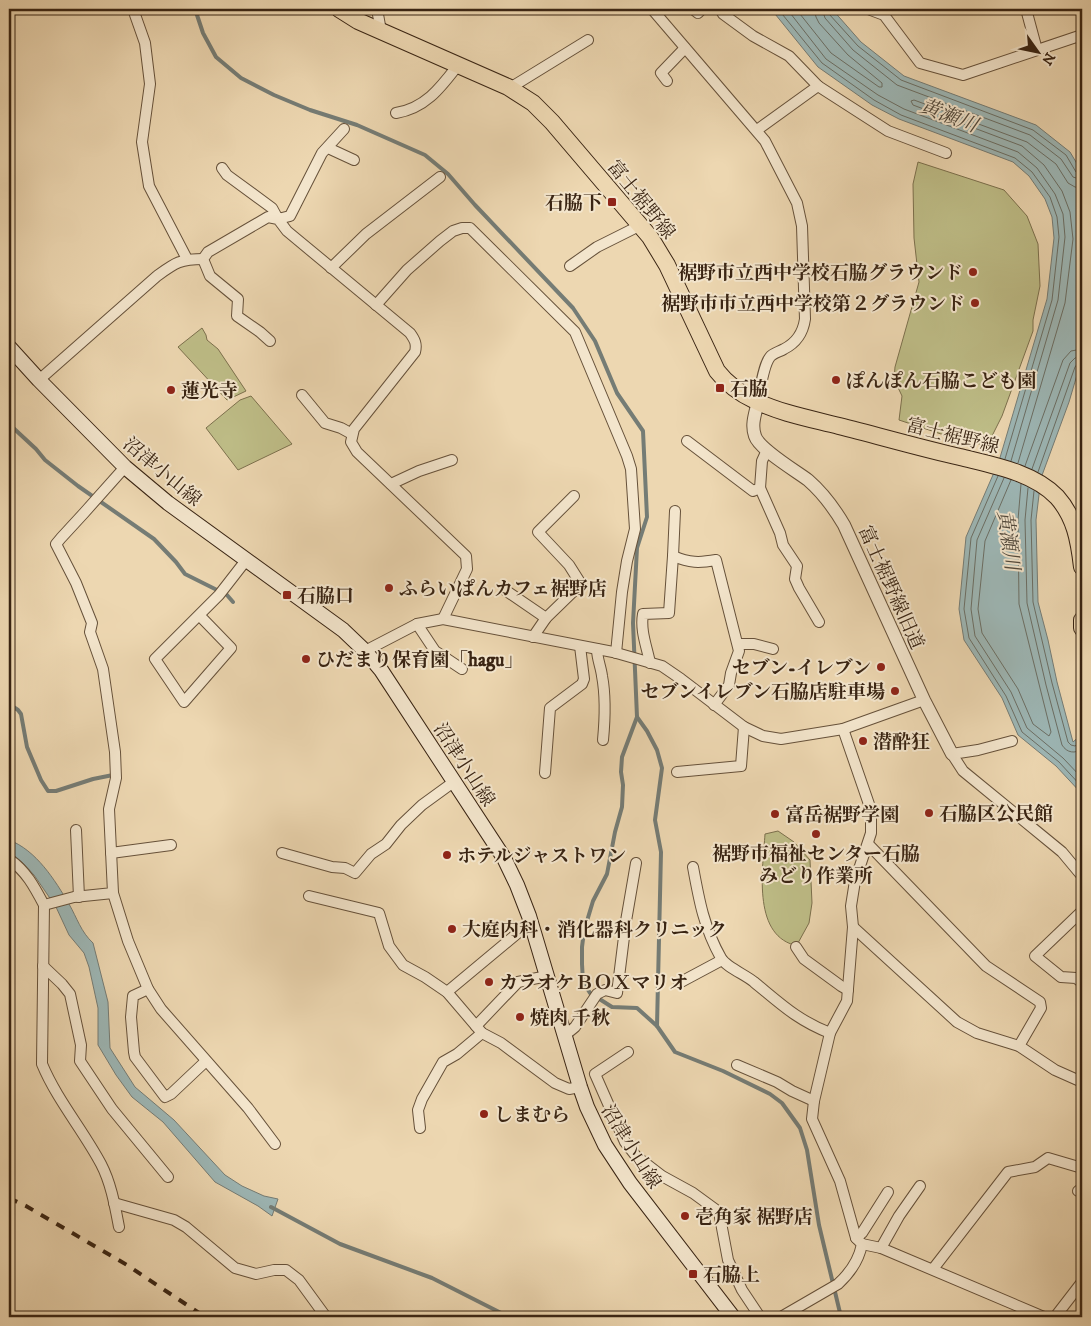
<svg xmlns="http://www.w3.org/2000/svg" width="1091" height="1326" viewBox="0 0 1091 1326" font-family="'IM FELL DW Pica','Noto Serif JP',serif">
  <rect width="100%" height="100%" fill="#edd7b1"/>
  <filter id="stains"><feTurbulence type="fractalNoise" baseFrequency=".004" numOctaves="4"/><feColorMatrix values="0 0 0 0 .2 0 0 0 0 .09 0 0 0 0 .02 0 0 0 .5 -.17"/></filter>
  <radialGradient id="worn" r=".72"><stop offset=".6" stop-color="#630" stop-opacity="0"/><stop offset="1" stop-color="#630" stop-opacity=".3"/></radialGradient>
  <g fill="#bebd87" stroke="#7c704d">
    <path d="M 918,162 L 1004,190 L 1027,216 L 1038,244 L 1040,286 L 1033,320 L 1033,331 L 1002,416 L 987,446 L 941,434 L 899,420 L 902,396 L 894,379 L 895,367 L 919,282 L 914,238 L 913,184 Z"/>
    <path d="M 202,328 L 206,335 L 207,340 L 218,349 L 246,391 L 227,400 L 178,347 Z"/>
    <path d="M 251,396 L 292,444 L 238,470 L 206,428 L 240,400 Z"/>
    <path d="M 778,831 L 794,842 L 810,860 L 812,903 L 809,923 L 798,943 L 794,945 C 752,933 763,867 765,834 Z"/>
  </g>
  <g fill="#9db7b6" stroke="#757c75">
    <path d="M 771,9 L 832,9 L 861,42 L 904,76 L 1036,125 L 1070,152 L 1082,172 L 1082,358 L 1069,402 L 1041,478 L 1036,520 L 1038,602 L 1048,640 L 1057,682 L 1073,742 L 1082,734 L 1082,794 L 1056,766 L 1018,735 L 1002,698 L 964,640 L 959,609 L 966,537 L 999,461 L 1047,299 L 1054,238 L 1052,217 L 1045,199 L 1029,176 L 1013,162 L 899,119 L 872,105 L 818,67 Z"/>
    <path d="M 9,840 C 36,850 55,880 69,904 C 77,918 81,932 93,943 L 108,1002 L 110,1048 L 135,1087 L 174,1120 L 225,1175 L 242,1186 L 264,1196 L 278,1199 L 272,1216 L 258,1206 L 215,1182 L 163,1122 L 132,1097 L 116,1075 L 98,1045 L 98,1008 L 89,967 L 84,953 L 69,935 L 56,907 L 34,875 L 22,862 L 9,853 Z"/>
  </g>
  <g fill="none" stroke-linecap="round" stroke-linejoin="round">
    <g stroke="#6b6e64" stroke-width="1">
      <path d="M 778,9 L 822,63 L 874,100 L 901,115 L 1015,158 L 1032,172 L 1050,197 L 1057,217 L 1059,237 L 1052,300 L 1005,459"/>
      <path d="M 787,9 L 826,59 L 878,95 L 904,109 L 1018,152 L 1037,168 L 1055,194 L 1063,214 L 1065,237 L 1058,300 L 1011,461"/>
      <path d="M 796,9 L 831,53 L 879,87 L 882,87 L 882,83 L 848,55 L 819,23 L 816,17 L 814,9"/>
      <path d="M 822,9 L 825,18 L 853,50 L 897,85 L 1030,135 L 1061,159 L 1073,177 L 1082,180"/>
      <path d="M 828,9 L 829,14 L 858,46 L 901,80 L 1033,130 L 1066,155 L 1076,172 L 1082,174"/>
      <path d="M 1018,463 L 1065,303 L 1073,239 L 1070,212 L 1062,191 L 1044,165 L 1022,146 L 913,105 L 911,101 L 914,100 L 1027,142 L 1056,164 L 1068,183 L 1075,187 L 1082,188"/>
      <path d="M 1025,466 L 1063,360 L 1071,351 L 1082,349"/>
      <path d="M 1032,469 L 1070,363 L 1075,358 L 1082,356"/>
      <path d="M 1038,472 L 1075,367 L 1078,363 L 1082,363"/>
      <path d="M 998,476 L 971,538 L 964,609 L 969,638 L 1006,696 L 1022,732 L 1059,762 L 1082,787"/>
      <path d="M 1004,478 L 977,540 L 971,609 L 975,636 L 1011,692 L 1027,728 L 1063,758 L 1082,778"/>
      <path d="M 1011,480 L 985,541 L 978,609 L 982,633 L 1018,689 L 1033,724 L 1049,736 L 1051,732 L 1019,604 L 1018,520 L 1021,484"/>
      <path d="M 1028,488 L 1025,520 L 1027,603 L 1046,685 L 1062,745 C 1067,753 1075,754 1082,749"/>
      <path d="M 1034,491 L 1031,520 L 1033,602 L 1052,683 L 1068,742 L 1071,745 L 1075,746 L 1082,741"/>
    </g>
    <g stroke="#757c75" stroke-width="4">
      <path d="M 195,9 L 203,33 L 216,57 L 241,78 L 274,95 L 310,110 L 357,125 L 425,155 L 448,174 L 475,205 L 573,308 L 595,341 L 617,393 L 643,431 L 647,517 L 637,548 L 633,623 L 637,717 L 647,731 L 657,750 L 662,768 L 655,820 L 661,852 L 657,1026 L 675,1052 L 723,1071 L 770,1094 L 782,1103 L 800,1128 L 807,1150 L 819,1225 L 841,1317"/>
      <path d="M 9,424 L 36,449 L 45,460 L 78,486 L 154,539 L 176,562 L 185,574 L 227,595 L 233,602"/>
      <path d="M 9,704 L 18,710 L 21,714 L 27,747 L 41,780 L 48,791 L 56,791 L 93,779 L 113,775"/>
      <path d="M 637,717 L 622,757 L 621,772 L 623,785 L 622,807 L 615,832 L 607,874 L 593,901 L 584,931 L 582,947 L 582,964 L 583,982 L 590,993 L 612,1007 L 637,1008 L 657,1026"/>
      <path d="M 271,1207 L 340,1244 L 432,1278 L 509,1317"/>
    </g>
    <defs>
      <g id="minor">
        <path d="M 133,9 L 145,43 L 150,84 L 142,142 L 149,186 L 187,259"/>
        <path d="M 377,9 L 381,31"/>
        <path d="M 652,9 L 765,141 L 797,203 L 802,226 L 805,319 C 803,333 796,343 784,349 C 779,352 773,353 770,357 C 763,366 760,391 758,402"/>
        <path d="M 693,9 L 698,13 L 702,9"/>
        <path d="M 720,9 L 723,14 L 753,36 L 789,56 L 818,86 L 757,130"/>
        <path d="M 868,9 L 884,15 L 920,63 L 963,75 L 1082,35"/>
        <path d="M 1026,9 L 1037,50"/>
        <path d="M 667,81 L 661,73 L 685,48"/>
        <path d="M 818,86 L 888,131 L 946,153"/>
        <path d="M 510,88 L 588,40"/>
        <path d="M 396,113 C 426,108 441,87 458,65"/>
        <path d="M 328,148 L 354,160"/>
        <path d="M 222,168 L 227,175 L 272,208 L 278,219 L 290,216 L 322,153 L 344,129"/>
        <path d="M 570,266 L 597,247 L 641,225"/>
        <path d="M 331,268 L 366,234 L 440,177"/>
        <path d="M 376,305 L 407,270 L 440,241 L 453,231 L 462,228 L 470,228 L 575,332 L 627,456 L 631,469 L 635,529 L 627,561 L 622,592 L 616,653"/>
        <path d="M 270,341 L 260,332 L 237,316 L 238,299 L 210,276 L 203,259 L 208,252 L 268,217 L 278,219 L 287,231 L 410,333 C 415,340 417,344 415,352 L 354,429 L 351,442 L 357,452 L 466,556 L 467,569 L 443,619"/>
        <path d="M 39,380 L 157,276 C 175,263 180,259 203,259"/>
        <path d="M 302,395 L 325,423 L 341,428 L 352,434"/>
        <path d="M 687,441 L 753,491 L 760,488 L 762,461 L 767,450"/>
        <path d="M 391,484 L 419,471 L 452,460"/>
        <path d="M 760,488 L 780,533 L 783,545 L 797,566 L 795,579 L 799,588 L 819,622"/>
        <path d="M 673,556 C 690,563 699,563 716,560 L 739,651 L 731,673 L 729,685 L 714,705"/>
        <path d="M 505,590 L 546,618"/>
        <path d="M 200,616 L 231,648 L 184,702 L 155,659 L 219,595 L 247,559"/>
        <path d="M 417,624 L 435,651 L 462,669"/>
        <path d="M 533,637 L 546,618 L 581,584 L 569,565 L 538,532 L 574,496"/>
        <path d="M 738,644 L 754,644 L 773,649"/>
        <path d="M 597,649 C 597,659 601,667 602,676 C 606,697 605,719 603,740"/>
        <path d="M 365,651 L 417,624 L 443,619 L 613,652 L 662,666 L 681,679 L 744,727 L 763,736 L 781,739 L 843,729 L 924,700"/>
        <path d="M 650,663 C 647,647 640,631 643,614 L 669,613 L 673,556 L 675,511"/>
        <path d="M 1012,741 L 978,750 L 952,754 L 963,771 L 1062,852 L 1082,876"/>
        <path d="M 677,772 L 741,766 L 744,727"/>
        <path d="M 545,773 L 550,708 L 582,684 L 584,679 L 580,646"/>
        <path d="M 76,830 L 79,897"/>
        <path d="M 868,844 L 986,966 L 1040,1002 L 1041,1008 L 1019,1046"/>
        <path d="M 111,853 L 171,845"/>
        <path d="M 282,853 L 332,867 L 345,868 L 355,873 L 371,854 L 386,844 L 401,825 L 422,805 L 455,781"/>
        <path d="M 9,859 C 26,871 34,886 44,905 L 42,1064 C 57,1100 83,1130 101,1164 C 111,1183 115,1206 119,1227"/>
        <path d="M 693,867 C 699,900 704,928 721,958 C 726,967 746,975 754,982 C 781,1004 797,1020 830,1033"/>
        <path d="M 113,893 L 128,941 L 148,989 L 161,1009 L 248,1108 L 275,1144"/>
        <path d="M 309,896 L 379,913 L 389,946 L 403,965 L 425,977 L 447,992 L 482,1033 L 501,1043 L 555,1083 L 569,1089 L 580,1087"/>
        <path d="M 44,905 L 74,897 L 113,893 L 109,809 L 116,778 L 115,752 L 103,669 L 90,632 L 92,623 L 76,583 L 56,544 L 61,538 L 84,513 L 125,467"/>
        <path d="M 1082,911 L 1035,956 L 1061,977 L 1076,978 L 1082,983"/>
        <path d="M 853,927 L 957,1022 L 977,1033 L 1019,1046 L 1055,1070 L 1082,1082"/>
        <path d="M 796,947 L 804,959 L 841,986 L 848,990"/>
        <path d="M 43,966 L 62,984 L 70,994 L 81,1045 L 80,1061 L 112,1109 L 168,1177"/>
        <path d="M 679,983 L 722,960"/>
        <path d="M 148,989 L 133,996 L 131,1017 L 134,1052 L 135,1057 L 165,1097 L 171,1094 L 206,1061"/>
        <path d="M 447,992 L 531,922"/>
        <path d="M 476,1026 L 518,982 L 547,976"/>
        <path d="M 564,1036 L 575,1027 L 597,994 L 605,990 L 617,993 L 626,921 L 636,863"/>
        <path d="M 628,1052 L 595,1074 L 625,1142 L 636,1156 L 662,1176 L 693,1193 L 719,1212 L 728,1260 L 742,1290 L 760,1317"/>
        <path d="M 737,1065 L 777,1082 L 792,1091 L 814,1101"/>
        <path d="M 420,1128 L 418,1110 L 422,1099 L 443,1062 L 457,1054 L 482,1033"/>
        <path d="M 1078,1191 L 1082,1188"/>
        <path d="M 114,1203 L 174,1220 L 186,1227 L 235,1268 L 256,1274 L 274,1270 L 286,1270 L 299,1280 L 326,1317"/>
        <path d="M 856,1238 L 862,1233 L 888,1192"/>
        <path d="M 862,1244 L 881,1248 L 1044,1317"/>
        <path d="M 881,1248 L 899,1216 L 920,1186"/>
        <path d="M 933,1269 L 1008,1172 L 1035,1167 L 1048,1158 L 1082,1168"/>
        <path d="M 781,1317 L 838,1284 C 850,1273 859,1260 862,1244 L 856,1238 L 840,1181 L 812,1119 L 814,1101 L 830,1033 L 847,1001 L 853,927 L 851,906 L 855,881 L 871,833 L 871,810 L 843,729"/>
        <path d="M 1055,1317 L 1082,1282"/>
      </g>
      <path id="tertiary" d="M 758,402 C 755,414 751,425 755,436 C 759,449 796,471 808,480 C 823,493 834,508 844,525 L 924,700 L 952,754"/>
      <path id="secondary" d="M 9,347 L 39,380 L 125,467 L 168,503 L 343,630 L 365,651 L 381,670 L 504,858 L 517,885 L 529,916 L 580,1087 L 587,1107 L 605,1145 L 630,1183 L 733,1317"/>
      <g id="primary">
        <path d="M 339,9 L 358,21 L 508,87 L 533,103 L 552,122 L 650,237 L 667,265 L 717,371 C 727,384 741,394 756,401 C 780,413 812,419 839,426 C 879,436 920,448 960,457 C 992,465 1033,472 1057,497 C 1075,517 1079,541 1082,567"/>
        <path d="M 1082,620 L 1082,628"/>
      </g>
    </defs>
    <use href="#minor" stroke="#66513a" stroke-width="12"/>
    <use href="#tertiary" stroke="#66513a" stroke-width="14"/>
    <use href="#secondary" stroke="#392413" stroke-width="16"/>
    <use href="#primary" stroke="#392413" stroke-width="18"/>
    <use href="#minor" stroke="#f3e5cc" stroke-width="10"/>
    <use href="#tertiary" stroke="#f3e5cc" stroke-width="12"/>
    <use href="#secondary" stroke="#f3e5cc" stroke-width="14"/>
    <use href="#primary" stroke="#edd7b1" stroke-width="16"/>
    <path stroke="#392413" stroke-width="4" stroke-dasharray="9 9" stroke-linecap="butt" d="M 9,1198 L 26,1206 L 127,1265 L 205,1317"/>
  </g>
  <g fill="#8f2418" stroke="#f3e5cc" stroke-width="2">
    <rect x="607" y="197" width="10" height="10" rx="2.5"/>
    <circle cx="973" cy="272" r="5"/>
    <circle cx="975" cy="303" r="5"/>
    <circle cx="836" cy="380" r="5"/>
    <rect x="715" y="383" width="10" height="10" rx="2.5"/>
    <circle cx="171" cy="390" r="5"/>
    <circle cx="389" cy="588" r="5"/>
    <rect x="282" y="590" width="10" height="10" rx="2.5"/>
    <circle cx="306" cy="659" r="5"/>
    <circle cx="881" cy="667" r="5"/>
    <circle cx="895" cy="691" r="5"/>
    <circle cx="863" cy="741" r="5"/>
    <circle cx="929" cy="813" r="5"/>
    <circle cx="775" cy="814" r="5"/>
    <circle cx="816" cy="834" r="5"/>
    <circle cx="447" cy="855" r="5"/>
    <circle cx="452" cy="929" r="5"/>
    <circle cx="489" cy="982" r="5"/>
    <circle cx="520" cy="1017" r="5"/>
    <circle cx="484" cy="1114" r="5"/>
    <circle cx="685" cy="1216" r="5"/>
    <rect x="688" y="1269" width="10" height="10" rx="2.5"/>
  </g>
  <g text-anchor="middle" stroke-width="4" stroke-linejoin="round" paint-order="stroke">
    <g font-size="19" fill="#392413" stroke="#f3e5cc">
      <text transform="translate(642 199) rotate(51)" y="7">富士裾野線</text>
      <text transform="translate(953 435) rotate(14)" y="7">富士裾野線</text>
      <text transform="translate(163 471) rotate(40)" y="7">沼津小山線</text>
      <text transform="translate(892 587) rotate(66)" y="7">富士裾野線旧道</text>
      <text transform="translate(465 764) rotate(57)" y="7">沼津小山線</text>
      <text transform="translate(632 1146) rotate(58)" y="7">沼津小山線</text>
    </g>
    <g font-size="19" font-weight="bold" fill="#392413" stroke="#f3e5cc" text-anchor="start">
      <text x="602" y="209" text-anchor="end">石脇下</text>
      <text x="963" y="279" text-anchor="end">裾野市立西中学校石脇グラウンド</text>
      <text x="965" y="310" text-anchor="end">裾野市市立西中学校第２グラウンド</text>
      <text x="846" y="387">ぽんぽん石脇こども園</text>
      <text x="730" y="395">石脇</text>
      <text x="181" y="397">蓮光寺</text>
      <text x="399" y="595">ふらいぱんカフェ裾野店</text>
      <text x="297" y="602">石脇口</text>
      <text x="316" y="666">ひだまり保育園「hagu」</text>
      <text x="871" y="674" text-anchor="end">セブン-イレブン</text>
      <text x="885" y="698" text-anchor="end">セブンイレブン石脇店駐車場</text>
      <text x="873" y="748">潜酔狂</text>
      <text x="939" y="820">石脇区公民館</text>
      <text x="785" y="821">富岳裾野学園</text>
      <text x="816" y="860" text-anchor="middle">裾野市福祉センター石脇<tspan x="816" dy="22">みどり作業所</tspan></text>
      <text x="457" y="862">ホテルジャストワン</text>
      <text x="462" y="936">大庭内科・消化器科クリニック</text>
      <text x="499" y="989">カラオケＢＯＸマリオ</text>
      <text x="530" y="1024">焼肉 千秋</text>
      <text x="494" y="1121">しまむら</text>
      <text x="695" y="1223">壱角家 裾野店</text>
      <text x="703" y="1281">石脇上</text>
    </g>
    <g font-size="20" font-style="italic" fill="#52493c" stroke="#f3e5cc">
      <text transform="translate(949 115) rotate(21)" y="7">黄瀬川</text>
      <text transform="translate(1009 540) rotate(82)" y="7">黄瀬川</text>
    </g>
  </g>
  <rect width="1091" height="1326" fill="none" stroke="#edd7b1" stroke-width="30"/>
  <rect x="10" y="10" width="1071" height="1306" fill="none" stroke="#392413" stroke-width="2.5"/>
  <rect x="15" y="15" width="1061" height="1296" fill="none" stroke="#392413"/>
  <g transform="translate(1038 52) rotate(123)" stroke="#f3e5cc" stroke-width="4" paint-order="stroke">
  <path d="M0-4L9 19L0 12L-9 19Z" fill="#392413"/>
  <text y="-8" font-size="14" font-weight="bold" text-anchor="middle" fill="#392413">N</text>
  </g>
  <rect width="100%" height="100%" filter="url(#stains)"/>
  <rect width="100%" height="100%" fill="url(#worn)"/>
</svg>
